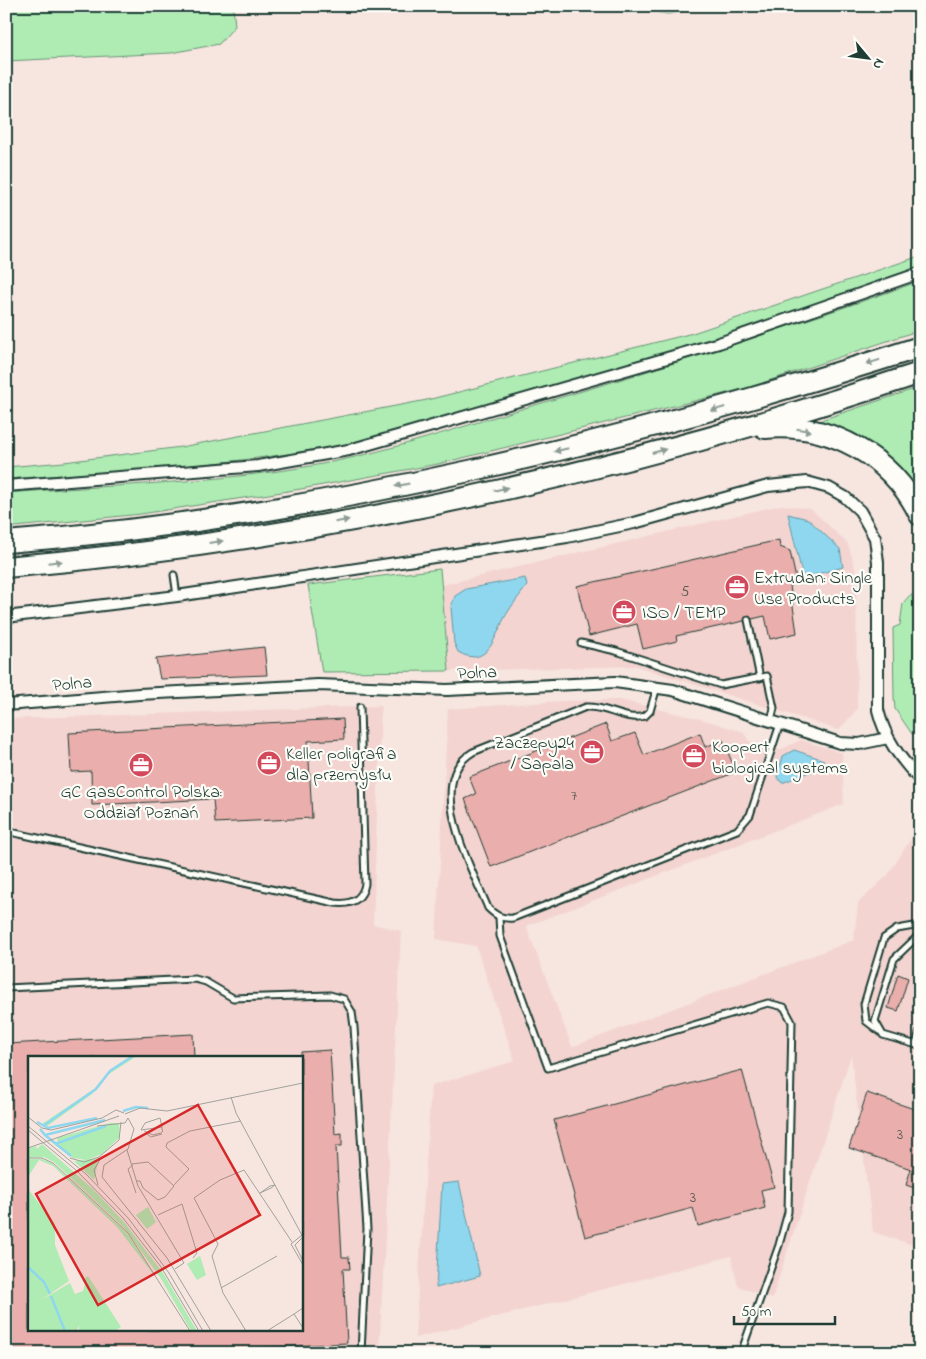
<svg xmlns="http://www.w3.org/2000/svg" width="926" height="1359" viewBox="0 0 926 1359" font-family="'Indie Flower',sans-serif">
  <rect width="100%" height="100%" fill="#f7e5e0"/>
  <filter id="ink" filterUnits="userSpaceOnUse"><feTurbulence type="fractalNoise" baseFrequency=".02" numOctaves="2"/><feDisplacementMap in="SourceGraphic" scale="10" xChannelSelector="R" yChannelSelector="G"/><feConvolveMatrix kernelMatrix="1 2 1 2 8 2 1 2 1" color-interpolation-filters="sRGB"/></filter>
  <g filter="url(#ink)">
    <g fill="#f3d4d0" fill-rule="evenodd">
      <path d="M 781,505 L 811,509 L 848,544 L 856,572 L 857,709 L 839,730 L 636,666 L 449,671 L 442,585 Z"/>
      <path d="M 620,700 L 704,720 L 743,732 L 749,741 L 772,748 L 780,750 L 801,740 L 842,753 L 844,804 L 526,926 L 572,1047 L 854,940 L 858,903 L 888,875 L 916,831 L 920,831 L 920,1247 L 873,1232 L 851,1055 L 772,1299 L 738,1286 L 731,1256 L 415,1338 L 431,1086 L 515,1061 L 476,946 L 436,939 L 448,709 L 562,701 Z"/>
      <path d="M 381,706 L 373,924 L 401,931 L 379,1353 L 6,1353 L 6,719 ZM 29,1058 L 301,1058 L 301,1330 L 29,1330 Z"/>
    </g>
    <g fill="#aeecb3" stroke="#669474">
      <path d="M 6,6 L 233,6 L 235,26 L 219,44 L 171,53 L 6,61 Z"/>
      <path d="M 629,6 L 718,6 L 668,14 L 633,9 Z"/>
      <path d="M 920,256 L 920,266 L 723,336 L 357,442 C 242,465 123,471 6,479 L 6,467 L 64,462 L 181,447 L 427,400 L 693,333 Z"/>
      <path d="M 920,281 L 920,330 L 747,388 L 438,464 L 301,489 L 141,514 L 6,528 L 6,493 C 111,485 219,483 322,464 C 391,451 460,427 528,407 C 659,369 790,327 920,281 Z"/>
      <path d="M 920,387 L 920,498 L 814,424 L 824,419 Z"/>
      <path d="M 440,569 L 449,671 L 322,672 L 308,585 Z"/>
      <path d="M 911,594 C 925,633 920,693 920,734 L 912,734 L 895,709 L 894,698 L 893,628 L 900,625 L 903,603 Z"/>
    </g>
    <g fill="#8ed7ef" stroke="#6299a4">
      <path d="M 788,514 L 808,519 L 840,549 L 843,567 L 803,578 Z"/>
      <path d="M 525,578 L 527,586 C 520,595 512,605 506,615 C 495,634 489,670 458,652 L 454,643 L 451,607 L 455,596 L 466,589 Z"/>
      <path d="M 794,750 L 824,760 L 822,767 L 782,783 L 777,777 L 783,756 Z"/>
      <path d="M 459,1182 L 480,1276 L 436,1288 L 442,1184 Z"/>
    </g>
    <g fill="#eaaeac" stroke="#1f3d34">
      <path d="M 779,540 L 780,547 L 790,551 L 796,579 L 790,586 L 797,633 L 770,639 L 765,616 L 752,619 L 748,616 L 744,621 L 676,636 L 677,641 L 643,649 L 637,624 L 589,636 L 577,586 Z"/>
      <path d="M 264,647 L 267,675 L 160,679 L 156,659 Z"/>
      <path d="M 343,719 L 344,739 L 308,741 L 312,818 L 215,823 L 213,799 L 92,805 L 91,771 L 71,772 L 69,733 Z"/>
      <path d="M 606,724 L 612,741 L 635,733 L 644,755 L 700,733 L 705,747 L 723,740 L 736,772 L 491,867 L 465,799 L 476,794 L 469,777 Z"/>
      <path d="M 898,974 L 908,978 L 898,1011 L 888,1008 Z"/>
      <path d="M 193,1034 L 194,1058 L 29,1058 L 29,1330 L 301,1330 L 301,1052 L 330,1050 L 335,1134 L 342,1133 L 342,1146 L 336,1146 L 342,1257 L 349,1257 L 350,1269 L 343,1269 L 347,1343 L 257,1348 L 257,1353 L 6,1353 L 6,1044 Z"/>
      <path d="M 742,1070 L 774,1187 L 761,1190 L 765,1208 L 698,1226 L 693,1208 L 585,1237 L 554,1120 Z"/>
      <path d="M 867,1093 L 920,1111 L 920,1190 L 906,1185 L 911,1169 L 849,1148 Z"/>
    </g>
    <g fill="none" stroke-linecap="round" stroke-linejoin="round">
      <defs>
        <g id="service">
          <path d="M 174,575 L 177,596"/>
          <path d="M 748,620 L 760,678"/>
          <path d="M 581,643 L 616,651 L 721,685 L 767,676 L 774,708 L 771,721"/>
          <path d="M 657,687 L 650,711 L 645,716 C 625,722 606,705 586,707 L 473,752 C 423,781 472,869 488,908 C 496,916 502,919 513,918 L 737,830 L 750,815 L 780,724"/>
          <path d="M 6,831 L 335,903 C 351,905 362,900 365,884 L 360,707"/>
          <path d="M 499,917 L 500,936 L 548,1068 L 768,1003 L 784,1007 L 792,1022 L 788,1212 L 779,1245 L 741,1353"/>
          <path d="M 920,934 L 894,959 L 875,1021 L 883,1035 L 920,1046"/>
          <path d="M 6,988 L 195,979 L 206,982 L 233,998 L 330,995 L 344,999 L 352,1012 L 354,1027 L 367,1229 L 361,1353"/>
          <path d="M 879,1031 L 866,1021 L 864,1004 L 884,938 L 897,929 L 920,925"/>
          <path d="M 916,1045 L 920,1030"/>
        </g>
        <g id="minor">
          <path d="M 6,486 L 258,466 L 349,450 L 719,343 L 920,273"/>
          <path d="M 6,617 L 177,596 L 567,537 L 634,523 L 768,486 L 807,482 L 829,488 L 845,497 L 860,511 L 875,538 L 878,562 L 878,710 C 885,739 900,758 920,780"/>
          <path d="M 6,705 L 139,694 L 318,685 L 447,690 L 615,682 L 673,690 L 840,743 L 859,744 L 888,738"/>
        </g>
        <g id="motorway">
          <path d="M 765,428 C 830,422 891,456 920,515"/>
          <path d="M 6,542 C 318,518 623,442 920,347"/>
          <path d="M 6,567 C 316,540 625,472 920,373"/>
        </g>
      </defs>
      <use href="#service" stroke="#1f3d34" stroke-width="9"/>
      <use href="#minor" stroke="#1f3d34" stroke-width="14"/>
      <use href="#motorway" stroke="#1f3d34" stroke-width="24"/>
      <use href="#service" stroke="#fdfcf7" stroke-width="5"/>
      <use href="#minor" stroke="#fdfcf7" stroke-width="10"/>
      <use href="#motorway" stroke="#fdfcf7" stroke-width="20"/>
    </g>
    <defs><path id="oneway-solid" d="M-6-.8H1V-3.2L6.5 0L1 3.2V.8H-6Z" transform="scale(1.25)"/></defs>
    <g fill="#8e9c96">
      <use href="#oneway-solid" transform="translate(873 362) rotate(162)"/>
      <use href="#oneway-solid" transform="translate(718 409) rotate(164)"/>
      <use href="#oneway-solid" transform="translate(804 430) rotate(9)"/>
      <use href="#oneway-solid" transform="translate(561 450) rotate(167)"/>
      <use href="#oneway-solid" transform="translate(659 451) rotate(-15)"/>
      <use href="#oneway-solid" transform="translate(402 485) rotate(169)"/>
      <use href="#oneway-solid" transform="translate(501 489) rotate(-13)"/>
      <use href="#oneway-solid" transform="translate(342 521) rotate(-10)"/>
      <use href="#oneway-solid" transform="translate(216 542) rotate(-8)"/>
      <use href="#oneway-solid" transform="translate(55 562) rotate(-6)"/>
    </g>
  </g>
  <defs>
    <symbol id="office-disc" viewBox="-11 -11 22 22"><circle r="9.5" fill="#d1495b" stroke="#fdfcf7"/><path d="M-6-3h4V-5.5h4V-3h4V5H-6ZM-1-4.5V-3h2v-1.5ZM-6 0V1H6V0Z" fill="#fff"/></symbol>
  </defs>
  <g fill-rule="evenodd">
    <use href="#office-disc" x="723" y="573" width="28" height="28"/>
    <use href="#office-disc" x="610" y="598" width="28" height="28"/>
    <use href="#office-disc" x="578" y="738" width="28" height="28"/>
    <use href="#office-disc" x="680" y="742" width="28" height="28"/>
    <use href="#office-disc" x="255" y="749" width="28" height="28"/>
    <use href="#office-disc" x="127" y="751" width="28" height="28"/>
  </g>
  <g text-anchor="middle" stroke-width="4.5" stroke-linejoin="round" paint-order="stroke">
    <g font-size="15" fill="#525952">
      <text x="685" y="596">5</text>
      <text x="574" y="800">7</text>
      <text x="900" y="1139">3</text>
      <text x="693" y="1202">3</text>
    </g>
    <g font-size="18" fill="#1f3d34" stroke="#fdfcf7" text-anchor="start">
      <text x="754" y="583">Extrudan: Single<tspan x="754" dy="21">Use Products</tspan></text>
      <text x="642" y="618">ISO / TEMP</text>
      <text x="574" y="748" text-anchor="end">Zaczepy24<tspan x="574" dy="21">/ Sapala</tspan></text>
      <text x="712" y="752">Koopert<tspan x="712" dy="21">biological systems</tspan></text>
      <text x="286" y="759">Keller poligrafia<tspan x="286" dy="21">dla przemysłu</tspan></text>
      <text x="141" y="797" text-anchor="middle">GC GasControl Polska:<tspan x="141" dy="21">Oddział Poznań</tspan></text>
    </g>
    <g font-size="18" fill="#1f3d34" stroke="#fdfcf7">
      <text transform="translate(477 672) rotate(-3)" y="6">Polna</text>
      <text transform="translate(72 683) rotate(-5)" y="6">Polna</text>
    </g>
  </g>
  <g transform="translate(28 1056)">
    <rect width="275" height="275" fill="#f7e5e0"/>
    <path d="M 103,0 L 109,0 L 81,18 L 64,38 L 18,71 L 14,68 L 66,33 L 82,14 ZM 82,67 L 91,67 L 92,81 L 74,98 L 59,104 L 45,102 L 22,85 L 30,86 L 29,82 ZM 14,88 L 66,134 L 96,166 L 135,217 L 169,275 L 163,275 L 132,221 L 96,172 L 26,106 L 16,101 L 0,102 L 0,93 L 8,90 L 9,93 ZM 71,102 L 66,124 L 46,105 ZM 0,103 L 14,103 L 24,107 L 99,177 L 129,223 L 89,171 L 25,110 L 11,104 L 0,121 ZM 0,133 L 27,168 L 27,189 L 41,225 L 13,244 L 42,227 L 47,238 L 55,235 L 57,228 L 54,224 L 60,220 L 93,271 L 87,275 L 51,275 L 51,269 L 49,275 L 2,275 ZM 120,151 L 128,166 L 119,173 L 108,159 ZM 172,200 L 178,219 L 169,224 L 159,208 Z" fill="#aeecb3"/>
    <path fill="none" stroke="#8ed7ef" stroke-width="2.5" d="M 95,55 L 108,51 L 120,52M 9,66 L 20,72 L 69,62M 15,70 L 68,33 L 82,15 L 105,0M 12,73 L 17,79 L 77,64M 17,79 L 43,100M 27,88 L 78,70M 0,211 L 16,226 L 22,238M 23,240 L 37,275"/>
    <path fill="none" stroke="#a1a29b" stroke-width="1" d="M 203,41 L 208,57 L 275,181 L 267,189 L 275,205M 97,58 L 112,52 L 139,55 L 275,27M 0,61 L 14,72 L 23,74 L 74,62 L 88,54 L 96,57M 100,62 L 106,73 L 100,93 L 76,109 L 74,121 L 139,202 L 183,275M 0,70 L 58,118 L 101,163 L 141,217 L 175,275M 69,70 L 97,67 L 100,62M 0,74 L 49,115 L 95,162 L 133,211 L 171,275M 116,75 L 125,79 L 133,77 L 135,75 L 134,74 L 134,71 L 132,62 L 117,67 L 113,74 L 134,71M 119,78 L 123,81 L 134,78M 0,92 L 91,60M 99,94 L 110,130 L 156,207 L 147,213M 0,102 L 14,102 L 25,107 L 100,177 L 162,275M 42,102 L 56,106 L 71,101 L 91,84 L 93,66M 104,108 L 120,106 L 146,130 L 137,141 L 130,144 L 115,132 L 112,125 L 108,125M 105,109 L 100,113 L 108,137M 70,129 L 66,114 L 73,102M 146,129 L 161,113 L 138,91 L 139,87 L 162,75 L 213,65M 247,129 L 243,132 L 232,137 L 242,130 ZM 130,159 L 154,148 L 169,197 L 165,202M 274,179 L 263,188 L 275,209M 193,232 L 249,200M 275,252 L 266,258 L 275,272M 218,275 L 195,237 L 184,200 L 190,188 L 166,142 L 192,124 L 216,114 L 264,186M 239,275 L 266,258"/>
    <path fill="#d62828" fill-opacity="0.15" stroke="#d62828" stroke-width="2.5" d="M 170,49 L 232,159 L 70,249 L 8,138 Z"/>
    <rect width="275" height="275" fill="none" stroke="#1f3d34" stroke-width="2.5"/>
  </g>
  <rect width="926" height="1359" fill="none" stroke="#fdfcf7" stroke-width="25"/>
  <rect x="12" y="12" width="901" height="1334" fill="none" stroke="#1f3d34" stroke-width="2" filter="url(#ink)"/>
  <g transform="translate(868 58) rotate(119)" stroke="#fdfcf7" stroke-width="4" paint-order="stroke">
  <path d="M0-4L9 19L0 12L-9 19Z" fill="#1f3d34"/>
  <text y="-8" font-size="14" font-weight="bold" text-anchor="middle" fill="#1f3d34">N</text>
  </g>
  <path d="M734 1316v8h101v-8" fill="none" stroke="#1f3d34" stroke-width="2.5"/>
  <text x="741" y="1316" font-size="15" fill="#1f3d34" stroke="#fdfcf7" stroke-width="4" paint-order="stroke">50 m</text>
</svg>
